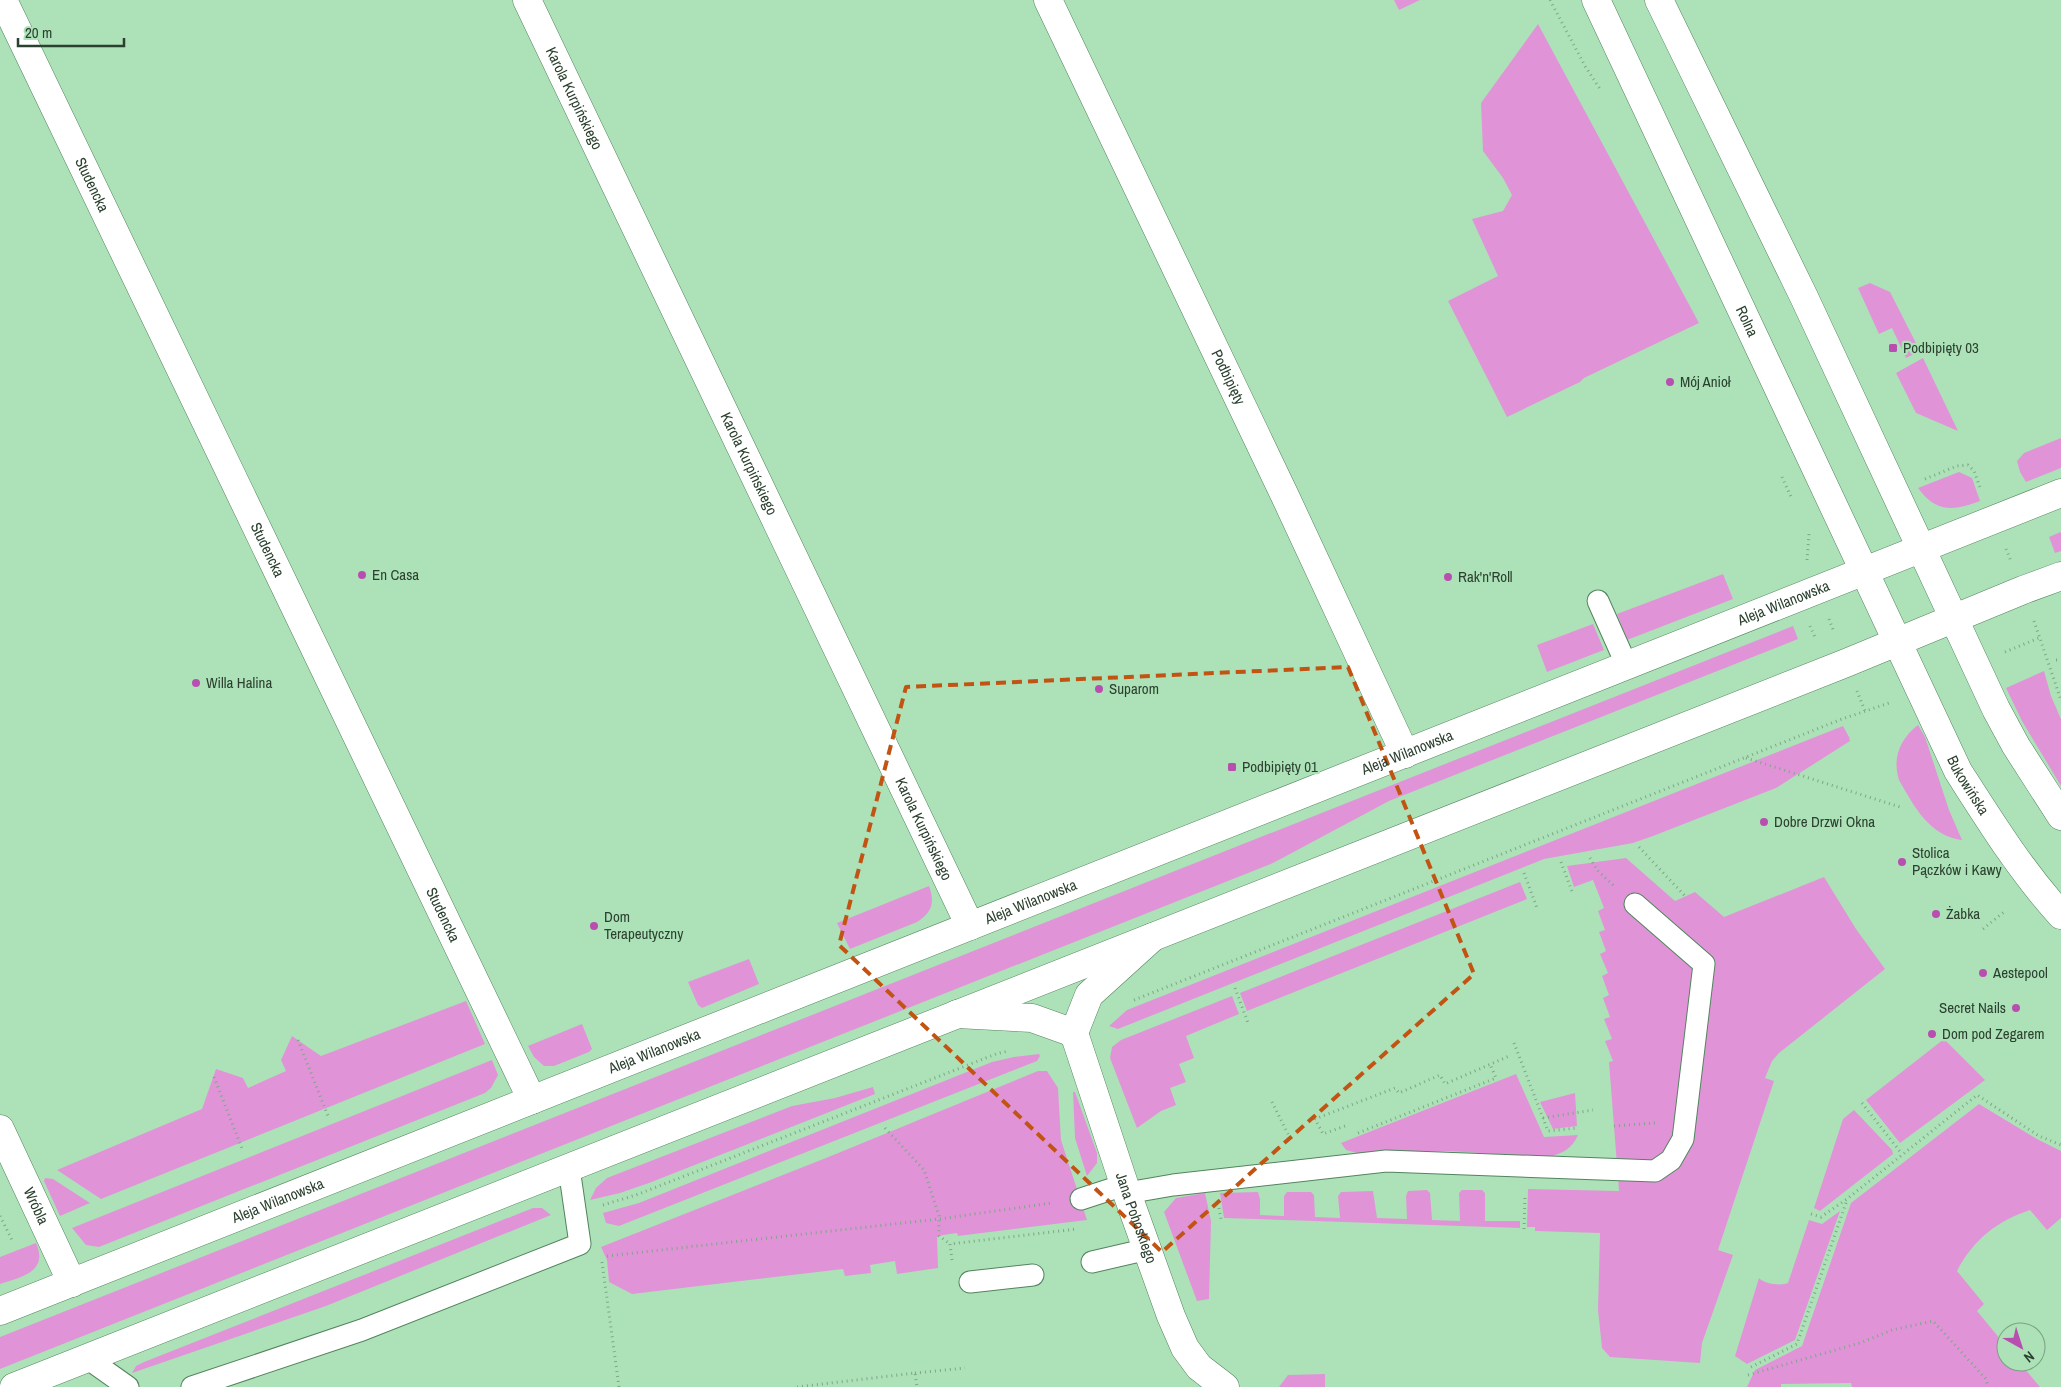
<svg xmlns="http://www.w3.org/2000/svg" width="2061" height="1387" viewBox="0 0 2061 1387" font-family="'Archivo Narrow',sans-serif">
  <rect width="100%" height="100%" fill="#ade2b8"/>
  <g fill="#e094d7">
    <path d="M 1394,0 L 1420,0 L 1399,10 Z"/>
    <path d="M 1538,24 L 1699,323 L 1584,378 L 1580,382 L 1507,417 L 1448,301 L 1498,276 L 1472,219 L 1503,211 L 1512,195 L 1503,178 L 1483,151 L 1481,103 Z"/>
    <path d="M 1870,283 L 1890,292 L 1920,351 L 1906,358 L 1892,328 L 1879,334 L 1858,288 Z"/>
    <path d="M 1923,358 L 1958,431 L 1916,413 L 1896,373 Z"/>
    <path d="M 2061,438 L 2061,468 L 2026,482 L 2020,472 L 2017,461 L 2024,453 Z"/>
    <path d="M 1959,472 L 1972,478 L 1980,501 C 1954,511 1936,513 1918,488 Z"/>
    <path d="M 2061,532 L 2061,551 L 2055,553 L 2049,537 Z"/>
    <path d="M 1723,574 L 1733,599 L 1627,640 L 1617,614 Z"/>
    <path d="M 1593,624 L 1604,650 L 1547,672 L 1537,645 Z"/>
    <path d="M 1793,626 L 1798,639 L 1389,801 L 1273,863 L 0,1369 L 0,1337 Z"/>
    <path d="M 2044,671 L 2051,696 L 2061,719 L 2061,786 L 2022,721 L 2006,688 Z"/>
    <path d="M 1918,725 L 1925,737 L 1949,810 L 1962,840 C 1929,836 1914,806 1899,780 C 1892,758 1900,739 1918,725 Z"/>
    <path d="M 1843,726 L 1849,737 L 1850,741 L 1776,788 L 1653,836 L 1633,843 L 1544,859 L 1118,1029 L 1109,1026 L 1127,1010 Z"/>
    <path d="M 1626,858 L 1675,901 L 1695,892 L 1724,917 L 1824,877 L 1856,929 L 1885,969 L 1779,1053 L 1772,1061 L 1765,1078 L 1774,1081 L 1718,1250 L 1733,1255 L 1702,1343 L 1700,1363 L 1610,1357 L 1602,1348 L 1598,1310 L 1600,1233 L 1535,1231 L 1535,1227 L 1527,1227 L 1528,1189 L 1619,1191 L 1609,1062 L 1613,1061 L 1605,1041 L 1612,1039 L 1604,1019 L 1610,1017 L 1603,998 L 1609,995 L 1602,976 L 1608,973 L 1600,954 L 1606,951 L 1599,932 L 1605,930 L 1598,911 L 1604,908 L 1593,880 L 1574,887 L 1567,866 Z"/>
    <path d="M 1520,882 L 1527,899 L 1247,1011 L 1240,993 Z"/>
    <path d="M 929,886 C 935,903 932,912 917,922 L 850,949 L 837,923 Z"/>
    <path d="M 749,959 L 759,984 L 702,1008 L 698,1005 L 688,982 Z"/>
    <path d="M 1232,996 L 1239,1014 L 1186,1036 L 1194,1058 L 1179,1064 L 1186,1082 L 1170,1088 L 1176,1105 L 1161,1111 L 1137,1128 L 1110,1058 L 1112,1047 L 1121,1040 Z"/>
    <path d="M 466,1001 L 485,1044 L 101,1199 L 57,1170 L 202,1109 L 216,1069 L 243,1078 L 248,1088 L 286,1071 L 281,1060 L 292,1036 L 321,1056 Z"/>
    <path d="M 582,1024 L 592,1049 L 589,1052 L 554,1066 L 544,1066 L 534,1057 L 528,1046 Z"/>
    <path d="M 1944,1039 L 1985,1080 L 1900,1143 L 1866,1100 Z"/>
    <path d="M 1039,1054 L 1040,1056 L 1037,1061 L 619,1226 L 606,1223 L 603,1213 L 639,1203 L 992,1062 L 1014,1057 Z"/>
    <path d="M 492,1060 L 498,1075 L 491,1088 L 485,1093 L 99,1247 L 86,1245 L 72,1228 Z"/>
    <path d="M 1038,1071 L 1047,1071 L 1058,1088 L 1061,1140 L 1087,1220 L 958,1236 L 957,1233 L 937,1236 L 938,1268 L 897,1274 L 895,1261 L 870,1265 L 871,1273 L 845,1276 L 843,1269 L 632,1294 L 609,1282 L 607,1260 L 601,1247 L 826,1158 Z"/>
    <path d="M 1516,1074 L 1544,1137 L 1578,1135 C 1572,1149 1563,1153 1549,1157 L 1448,1151 L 1357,1153 L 1346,1150 L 1341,1143 Z"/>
    <path d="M 873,1087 L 875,1094 L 649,1183 L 620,1193 L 590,1200 L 596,1188 L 607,1178 L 792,1106 L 835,1098 Z"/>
    <path d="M 1073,1092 L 1075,1092 L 1097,1153 L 1097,1163 L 1087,1176 L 1075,1138 Z"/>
    <path d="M 1575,1093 L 1577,1126 L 1553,1129 L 1540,1102 Z"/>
    <path d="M 1979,1104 L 2037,1139 L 2061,1151 L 2061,1218 L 2047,1230 L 2030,1210 C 1997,1221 1973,1240 1957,1271 L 1984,1304 L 1977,1311 L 2006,1346 L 2006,1362 L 2019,1362 L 2040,1387 L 1852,1387 L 1851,1383 L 1781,1384 L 1781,1387 L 1747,1387 L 1755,1370 L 1802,1346 L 1851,1203 Z"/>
    <path d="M 1854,1110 L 1892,1150 L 1893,1154 L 1820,1211 L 1814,1208 L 1843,1119 Z"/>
    <path d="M 45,1178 L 53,1179 L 90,1203 L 60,1216 L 44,1181 Z"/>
    <path d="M 1427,1190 L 1430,1193 L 1432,1220 L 1460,1221 L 1459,1193 L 1462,1190 L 1482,1190 L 1485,1193 L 1485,1221 L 1520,1221 L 1520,1228 L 1224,1218 L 1220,1193 L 1258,1192 L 1260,1199 L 1260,1215 L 1284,1216 L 1284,1196 L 1287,1192 L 1311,1192 L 1314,1195 L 1315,1217 L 1340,1218 L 1338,1196 L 1341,1192 L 1373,1191 L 1377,1218 L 1407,1219 L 1406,1196 L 1408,1191 Z"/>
    <path d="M 1205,1193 L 1211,1221 L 1209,1299 L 1197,1301 L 1164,1212 L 1176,1198 Z"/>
    <path d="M 533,1208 L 542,1208 L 551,1215 L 326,1306 L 132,1373 L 136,1366 L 144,1362 Z"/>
    <path d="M 1840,1211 L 1795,1340 L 1747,1364 L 1735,1356 L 1759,1278 C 1764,1284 1781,1286 1788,1283 L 1809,1220 L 1822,1224 Z"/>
    <path d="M 36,1243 C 49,1272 21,1277 0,1284 L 0,1257 Z"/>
    <path d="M 1325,1374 L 1325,1387 L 1279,1387 L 1288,1375 Z"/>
  </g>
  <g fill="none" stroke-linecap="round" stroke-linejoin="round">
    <defs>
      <g id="lane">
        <path d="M 1598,601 L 1627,666"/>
        <path d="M 1127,1193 L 1173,1185 L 1386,1161 L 1655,1171 L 1671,1160 L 1683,1139 L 1704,964 L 1635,904"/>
        <path d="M 1081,1199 L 1124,1185"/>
        <path d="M 1092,1262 L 1148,1249"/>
        <path d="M 970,1282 L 1033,1275"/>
        <path d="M 87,1358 L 128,1387"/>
        <path d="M 192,1387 L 362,1330 L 580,1244 L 569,1168"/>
      </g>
      <g id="street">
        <path id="s1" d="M 3,0 L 532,1100"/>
        <path id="s2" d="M 527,0 L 970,926"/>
        <path id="s3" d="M 1048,0 L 1285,496 L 1405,754"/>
        <path d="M 957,1014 L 1032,1018 L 1074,1033 L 1089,995 L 1153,937"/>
        <path id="s4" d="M 1074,1033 L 1127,1193 L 1171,1316 L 1185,1348 L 1199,1367 L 1225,1387"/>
        <path id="s5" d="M 0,1129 L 72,1283"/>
      </g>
      <g id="secondary">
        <path id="s6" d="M 1596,0 L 1958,771 C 1990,821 2021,871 2061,915"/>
        <path d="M 1659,0 L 1804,297 L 1996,709 L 2016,746 L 2061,816"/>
        <path id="s7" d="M 0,1311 L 2061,493"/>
        <path d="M 14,1387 L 1846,663 L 2023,590 L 2061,576"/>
      </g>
    </defs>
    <use href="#lane" stroke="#52845e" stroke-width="23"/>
    <use href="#street" stroke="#52845e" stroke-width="29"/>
    <use href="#secondary" stroke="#52845e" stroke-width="29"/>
    <g stroke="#7da786" stroke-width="3" stroke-dasharray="1 4" stroke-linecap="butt">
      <path d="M 1550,0 L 1585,66 L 1600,89"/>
      <path d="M 1782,477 L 1792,499"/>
      <path d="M 1925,479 L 1957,466 L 1968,465 L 1974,471 L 1981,490"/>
      <path d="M 2006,549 L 2011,561"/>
      <path d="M 1807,560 L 1809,534"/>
      <path d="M 1829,619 L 1834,632"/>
      <path d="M 2034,621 L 2061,700"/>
      <path d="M 1810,626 L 1815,637"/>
      <path d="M 2005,652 L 2039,638"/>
      <path d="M 2056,660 L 2061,660"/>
      <path d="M 1857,691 L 1865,711"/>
      <path d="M 1746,758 L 1900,807"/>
      <path d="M 1639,847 L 1685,896"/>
      <path d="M 1590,858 L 1597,870 L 1614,886"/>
      <path d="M 1561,862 L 1573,894"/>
      <path d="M 1524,873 L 1537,908"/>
      <path d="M 1983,929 L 2004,912"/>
      <path d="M 1235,988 L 1248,1023"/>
      <path d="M 1134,1000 L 1842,719 L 1892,702"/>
      <path d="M 298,1040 L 328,1116"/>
      <path d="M 1514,1043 L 1548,1131 L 1577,1128"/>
      <path d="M 214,1077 L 243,1151"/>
      <path d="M 1272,1102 L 1292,1142"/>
      <path d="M 1862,1103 L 1902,1154"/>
      <path d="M 1543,1118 L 1593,1110"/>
      <path d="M 1345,1126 L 1323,1134 L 1315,1119 L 1395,1088 L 1399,1093 L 1440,1075 L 1445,1084 L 1509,1056"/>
      <path d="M 1614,1126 L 1655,1123"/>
      <path d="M 885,1128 L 924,1170 L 939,1216 L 939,1236 L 950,1244"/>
      <path d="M 1358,1133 L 1496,1078 L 1490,1064"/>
      <path d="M 603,1205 L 636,1195 L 996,1054 L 1008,1051"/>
      <path d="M 1219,1208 L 1221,1219"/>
      <path d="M 1811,1214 L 1821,1217 L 1847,1199 L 1977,1095 L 2039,1136 L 2061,1145"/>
      <path d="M 0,1216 L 13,1242"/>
      <path d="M 1524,1229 L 1525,1195"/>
      <path d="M 607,1256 L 939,1219 L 1052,1203"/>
      <path d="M 952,1260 L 950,1244 L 1077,1229"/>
      <path d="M 602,1262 L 619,1387"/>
      <path d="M 1751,1367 L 1797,1344 L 1847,1200"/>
      <path d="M 915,1373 L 965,1368"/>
      <path d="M 1748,1375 L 1860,1343 L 1892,1330 L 1933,1321 L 1986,1379 L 1988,1387"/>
      <path d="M 797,1387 L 915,1373 L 917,1387"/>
    </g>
    <use href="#lane" stroke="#fff" stroke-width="21"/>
    <use href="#street" stroke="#fff" stroke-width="28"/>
    <use href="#secondary" stroke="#fff" stroke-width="28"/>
  </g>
  <path fill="none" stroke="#c25413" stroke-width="4" stroke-dasharray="10 6" stroke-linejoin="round" d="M 1348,667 L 1474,974 L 1162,1252 L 839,945 L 906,687 Z"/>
  <g fill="#b84eb0" stroke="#ade2b8" stroke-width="2">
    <rect x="1888" y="343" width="10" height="10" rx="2.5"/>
    <circle cx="1670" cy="382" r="5"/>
    <circle cx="362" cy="575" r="5"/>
    <circle cx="1448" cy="577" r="5"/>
    <circle cx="196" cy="683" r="5"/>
    <circle cx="1099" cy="689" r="5"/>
    <rect x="1227" y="762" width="10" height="10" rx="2.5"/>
    <circle cx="1764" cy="822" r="5"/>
    <circle cx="1902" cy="862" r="5"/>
    <circle cx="1936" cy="914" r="5"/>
    <circle cx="594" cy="926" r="5"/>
    <circle cx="1983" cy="973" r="5"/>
    <circle cx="2016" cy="1008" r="5"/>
    <circle cx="1932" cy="1034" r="5"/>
  </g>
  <g text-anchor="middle" stroke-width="4.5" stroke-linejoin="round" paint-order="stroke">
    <g font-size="15" fill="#2b402f" stroke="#ade2b8">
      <text dy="5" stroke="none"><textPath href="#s2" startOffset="109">Karola Kurpińskiego</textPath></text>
      <text dy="5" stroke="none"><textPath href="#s1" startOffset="205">Studencka</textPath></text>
      <text dy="5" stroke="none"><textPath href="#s6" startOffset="355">Rolna</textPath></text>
      <text dy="5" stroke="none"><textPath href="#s3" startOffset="418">Podbipięty</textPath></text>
      <text dy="5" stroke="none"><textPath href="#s2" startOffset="514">Karola Kurpińskiego</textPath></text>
      <text dy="5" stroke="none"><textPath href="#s1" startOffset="610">Studencka</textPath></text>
      <text dy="5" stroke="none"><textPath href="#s7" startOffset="1919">Aleja Wilanowska</textPath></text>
      <text dy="5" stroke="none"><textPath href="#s7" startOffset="1514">Aleja Wilanowska</textPath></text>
      <text dy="5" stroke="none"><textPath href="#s6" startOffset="869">Bukowińska</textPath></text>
      <text dy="5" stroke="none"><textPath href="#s2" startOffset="919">Karola Kurpińskiego</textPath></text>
      <text dy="5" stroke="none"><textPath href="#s7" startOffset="1109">Aleja Wilanowska</textPath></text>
      <text dy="5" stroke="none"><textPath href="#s1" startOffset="1015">Studencka</textPath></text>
      <text dy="5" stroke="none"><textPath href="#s7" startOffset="704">Aleja Wilanowska</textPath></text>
      <text dy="5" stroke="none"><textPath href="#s7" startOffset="299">Aleja Wilanowska</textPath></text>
      <text dy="5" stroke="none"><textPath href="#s5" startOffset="85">Wróbla</textPath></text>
      <text dy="5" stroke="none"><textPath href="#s4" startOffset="195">Jana Pohoskiego</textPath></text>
    </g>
    <g font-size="15" fill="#2b402f" stroke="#ade2b8" text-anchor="start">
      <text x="1903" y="353">Podbipięty 03</text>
      <text x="1680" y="387">Mój Anioł</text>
      <text x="372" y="580">En Casa</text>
      <text x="1458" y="582">Rak'n'Roll</text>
      <text x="206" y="688">Willa Halina</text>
      <text x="1109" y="694">Suparom</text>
      <text x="1242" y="772">Podbipięty 01</text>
      <text x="1774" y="827">Dobre Drzwi Okna</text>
      <text x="1912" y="858">Stolica<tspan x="1912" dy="17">Pączków i Kawy</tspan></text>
      <text x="1946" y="919">Żabka</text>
      <text x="604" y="922">Dom<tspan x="604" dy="17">Terapeutyczny</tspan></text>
      <text x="1993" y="978">Aestepool</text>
      <text x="2006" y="1013" text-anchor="end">Secret Nails</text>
      <text x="1942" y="1039">Dom pod Zegarem</text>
    </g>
  </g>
  <g transform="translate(2021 1347) rotate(141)"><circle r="24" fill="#ade2b8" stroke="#79a181"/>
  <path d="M0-4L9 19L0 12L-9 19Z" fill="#b84eb0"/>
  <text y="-8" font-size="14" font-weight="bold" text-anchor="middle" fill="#2b402f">N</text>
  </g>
  <path d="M18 38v8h106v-8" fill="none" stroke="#2b402f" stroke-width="2.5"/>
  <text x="25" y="38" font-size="15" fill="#2b402f" stroke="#ade2b8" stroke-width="4" paint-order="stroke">20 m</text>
</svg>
